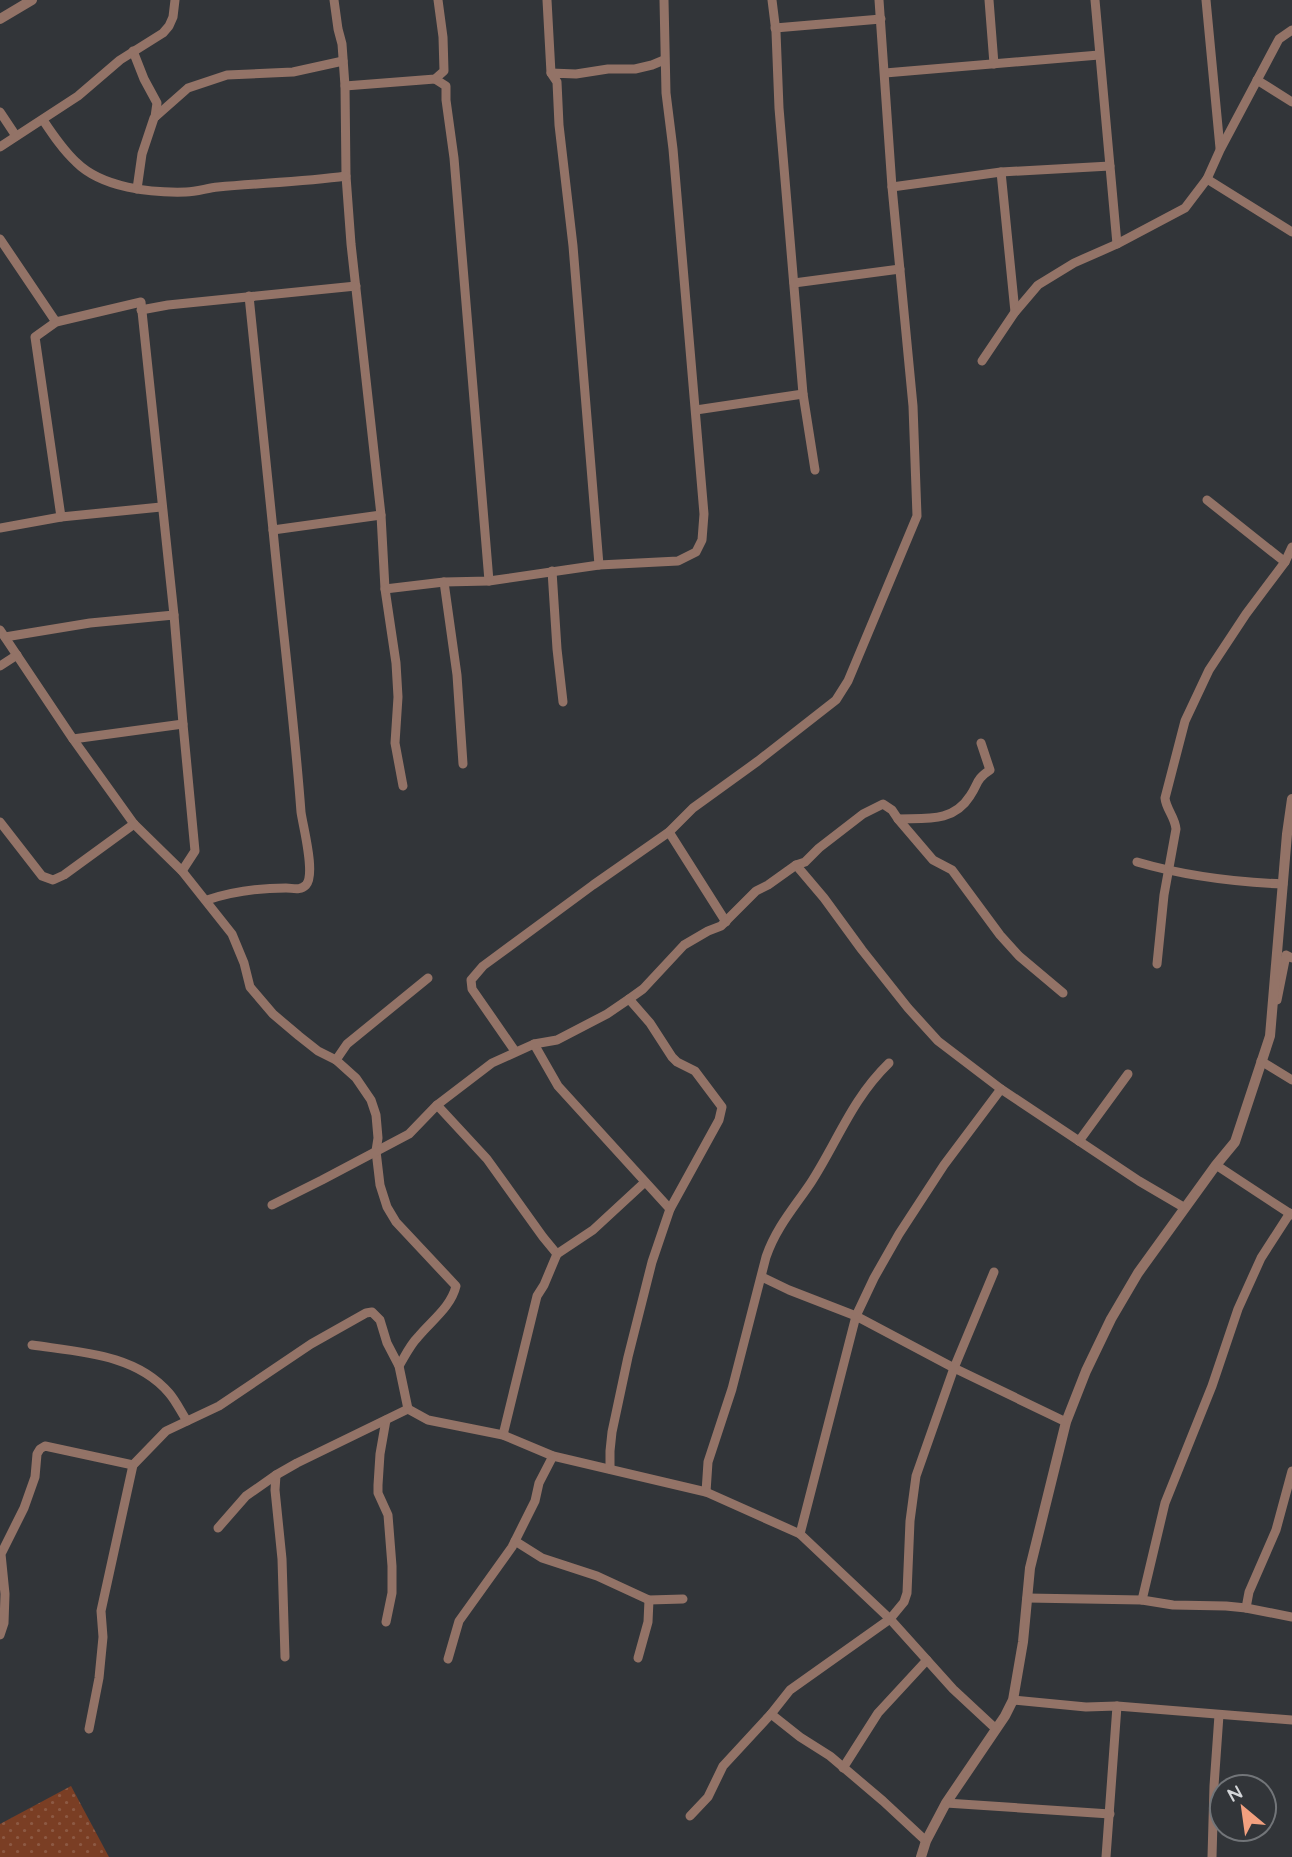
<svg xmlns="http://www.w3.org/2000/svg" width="1292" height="1857" viewBox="0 0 1292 1857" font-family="Quicksand,sans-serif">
  <defs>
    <pattern id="grass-dots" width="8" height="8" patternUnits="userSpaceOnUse" patternTransform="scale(1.75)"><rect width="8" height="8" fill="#7a3e24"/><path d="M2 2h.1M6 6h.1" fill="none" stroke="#8c5943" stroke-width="1.8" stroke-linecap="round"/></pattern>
  </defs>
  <rect width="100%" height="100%" fill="#323539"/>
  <path fill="url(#grass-dots)" d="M 71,1786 L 109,1857 L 0,1857 L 0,1824 Z"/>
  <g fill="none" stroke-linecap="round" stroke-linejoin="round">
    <g stroke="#937367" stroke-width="9">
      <path d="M 334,0 L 338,29 L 342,44 L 345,86 L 346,176 L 351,244 L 381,515 L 385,589 L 396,663 L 398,697 L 395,743 L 403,786"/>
      <path d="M 547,0 L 551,73"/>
      <path d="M 772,0 L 776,32 L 779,108 L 803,394 L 815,470"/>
      <path d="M 989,0 L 994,64"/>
      <path d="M 1095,0 L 1117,244"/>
      <path d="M 1206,0 L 1220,148"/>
      <path d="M 775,28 L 881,19"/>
      <path d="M 133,51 L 144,79 L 157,103 L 155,117"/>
      <path d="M 885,73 L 1099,55"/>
      <path d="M 435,79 L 446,86 L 446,100 L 454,158 L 489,581"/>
      <path d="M 1257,80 L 1292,102"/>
      <path d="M 345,86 L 435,79 L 444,71 L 443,37 L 438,0"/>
      <path d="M 0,112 L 16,136"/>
      <path d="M 43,120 C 53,135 63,150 76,162 C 102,188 151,193 186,192 C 197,192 207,188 218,187 C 260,183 303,182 346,176"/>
      <path d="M 0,147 L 78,96 L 120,60 L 163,33 L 169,26 L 173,17 L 175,0"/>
      <path d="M 1001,172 L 1015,312"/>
      <path d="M 1207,179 L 1292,232"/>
      <path d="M 892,187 L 1001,172 L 1110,166"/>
      <path d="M 137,189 L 142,154 L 154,118 L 188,88 L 227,75 L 293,72 L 343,61"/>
      <path d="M 0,239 L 56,322"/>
      <path d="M 794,283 L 900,269"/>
      <path d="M 249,296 L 273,530 L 381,515"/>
      <path d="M 141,310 L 168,305 L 356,286"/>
      <path d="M 982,361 L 1015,312 L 1038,285 L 1074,263 L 1117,244 L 1185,208 L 1207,179 L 1220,150 L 1279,39 L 1292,30"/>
      <path d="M 696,410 L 803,394"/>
      <path d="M 1207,500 L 1285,562"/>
      <path d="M 61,517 L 35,337 L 56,322 L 141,302 L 174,615 L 183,724 L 195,851 L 182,871"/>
      <path d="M 0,528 L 61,517 L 161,507"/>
      <path d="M 599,565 L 573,246 L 559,125 L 557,82 L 551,73 L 576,74 L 608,69 L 635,69 L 652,65 L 664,60"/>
      <path d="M 552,571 L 557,649 L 563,702"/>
      <path d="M 444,582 L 457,675 L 463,764"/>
      <path d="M 385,589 L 444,582 L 489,581 L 599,565 L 678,561 L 696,552 L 702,540 L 704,514 L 673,149 L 666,93 L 664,0"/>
      <path d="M 0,630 L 73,739 L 134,824 L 182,871 L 232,934 L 244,963 L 250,987 L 273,1014 L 299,1036 L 318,1051 L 336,1060 L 356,1078 L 371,1100 L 376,1115 L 378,1138 L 376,1151 L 380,1185 L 387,1207 L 396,1222 L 456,1286 C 451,1307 431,1321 418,1337 C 410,1345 405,1356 399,1366"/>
      <path d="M 5,637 L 90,623 L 174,615"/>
      <path d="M 0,666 L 17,655"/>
      <path d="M 73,739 L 183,724"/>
      <path d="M 898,819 C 925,818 953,823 970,796 C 979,783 975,780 990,770 L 981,743"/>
      <path d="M 0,822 L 42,876 L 53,880 L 64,875 L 134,824"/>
      <path d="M 669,832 L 726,922"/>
      <path d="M 1137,862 C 1185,876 1233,882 1283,884"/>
      <path d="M 796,865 L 824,898 L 862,950 L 908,1008 L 938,1041 L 1001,1089 L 1139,1181 L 1185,1208"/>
      <path d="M 207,900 C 231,892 260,888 286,888 C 293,888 300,891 306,885 C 316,874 303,827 301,812 C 294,718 282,624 273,530"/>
      <path d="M 1157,964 L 1164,895 L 1176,829 C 1175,817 1166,809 1165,798 L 1185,721 L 1209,670 L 1246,614 L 1285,562 L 1292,547"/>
      <path d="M 1277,1000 L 1286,955 L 1292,958"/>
      <path d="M 534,1044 L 558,1086 L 670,1209"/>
      <path d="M 515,1051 L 472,989 L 471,980 L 483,966 L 593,885 L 669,832 L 693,808 L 758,761 L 836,700 L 848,681 L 917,516 L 913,406 L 892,187 L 879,0"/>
      <path d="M 336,1060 L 347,1044 L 428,978"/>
      <path d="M 1261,1061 L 1292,1080"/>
      <path d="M 437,1105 L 487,1159 L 543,1237 L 557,1254 L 544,1285 L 537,1296 L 503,1435"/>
      <path d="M 1079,1141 L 1128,1074"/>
      <path d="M 1216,1165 L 1292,1215"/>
      <path d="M 272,1205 L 322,1180 L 409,1134 L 437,1105 L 492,1063 L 534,1044 L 557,1040 L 607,1014 L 629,999 L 643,989 L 684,945 L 708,931 L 721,926 L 756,891 L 768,885 L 796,865 L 805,862 L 819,848 L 863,814 L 883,804 L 892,810 L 898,819 L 933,860 L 952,870 L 1000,935 L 1019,956 L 1063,993"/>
      <path d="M 557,1254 L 593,1230 L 645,1182"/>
      <path d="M 762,1277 L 789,1290 L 856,1316 L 954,1368 L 1066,1422"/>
      <path d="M 32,1345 C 80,1352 136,1354 169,1393 C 176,1401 181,1412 187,1421"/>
      <path d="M 408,1409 L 428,1420 L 503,1435 L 553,1456 L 706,1492 L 800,1534 L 890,1619 L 953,1689 L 996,1729"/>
      <path d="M 386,1420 L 380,1454 L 378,1485 L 378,1493 L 388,1515 L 392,1566 L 392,1593 L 386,1622"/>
      <path d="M 610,1469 L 610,1451 L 612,1432 L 628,1357 L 652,1262 L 670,1209 L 719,1120 L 722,1107 L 695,1071 L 677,1062 L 672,1057 L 650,1023 L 629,999"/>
      <path d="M 276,1475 L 275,1490 L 282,1559 L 285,1657"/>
      <path d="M 706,1492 L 708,1462 L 732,1389 L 766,1257 C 776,1228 793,1209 810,1184 C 838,1141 851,1100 889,1063"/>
      <path d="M 218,1528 L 246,1496 L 276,1475 L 297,1463 L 408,1409"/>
      <path d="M 800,1534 L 856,1316 L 874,1278 L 899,1234 L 944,1165 L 1001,1089"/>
      <path d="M 515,1541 L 542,1558 L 597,1576 L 649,1600 L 683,1599"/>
      <path d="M 1027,1598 L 1142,1600 L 1173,1605 L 1226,1606 L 1246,1608 L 1292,1617"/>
      <path d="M 1142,1600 L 1165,1503 L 1212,1386 L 1238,1309 L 1261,1258 L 1290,1213"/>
      <path d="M 1246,1608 L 1249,1592 L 1276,1530 L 1292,1471"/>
      <path d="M 0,1635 L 4,1623 L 5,1594 L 1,1554 L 24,1508 L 35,1477 L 37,1454 L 40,1449 L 45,1446 L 133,1465"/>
      <path d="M 638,1658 L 648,1622 L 649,1600"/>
      <path d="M 448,1659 L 459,1621 L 512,1547 L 535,1501 L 539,1483 L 553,1456"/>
      <path d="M 1013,1700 L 1086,1707 L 1117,1706 L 1292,1720"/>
      <path d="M 771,1714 L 800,1737 L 830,1756 L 883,1801 L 926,1841"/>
      <path d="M 89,1729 L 99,1678 L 103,1637 L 101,1611 L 133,1465 L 166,1431 L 219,1406 L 311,1344 L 366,1313 L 372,1312 L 380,1320 L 387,1343 L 399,1366 L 408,1409"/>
      <path d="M 843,1768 L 878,1713 L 927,1660"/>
      <path d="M 946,1803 L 1110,1814"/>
      <path d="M 690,1816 L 708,1797 L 723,1766 L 771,1714 L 790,1690 L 890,1619 L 904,1602 L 907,1593 L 910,1521 L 916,1476 L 954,1368 L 994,1272"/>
      <path d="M 1106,1857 L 1117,1706"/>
      <path d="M 1212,1857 L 1214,1786 L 1219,1715"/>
    </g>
    <g stroke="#937367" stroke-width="10">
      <path d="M 0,19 L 32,0"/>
      <path d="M 921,1857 L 926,1841 L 946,1803 L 1005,1716 L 1013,1700 L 1023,1642 L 1030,1568 L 1066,1422 L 1086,1371 L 1111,1319 L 1138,1273 L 1216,1165 L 1235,1142 L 1270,1036 L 1287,834 L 1292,799"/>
    </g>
  </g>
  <g transform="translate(1243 1808) rotate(331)"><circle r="33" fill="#323539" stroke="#727579" stroke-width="2"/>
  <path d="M0-5L12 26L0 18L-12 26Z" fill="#f2a07f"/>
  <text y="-10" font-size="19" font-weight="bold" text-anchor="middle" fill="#d3d5d8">N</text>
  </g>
</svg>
